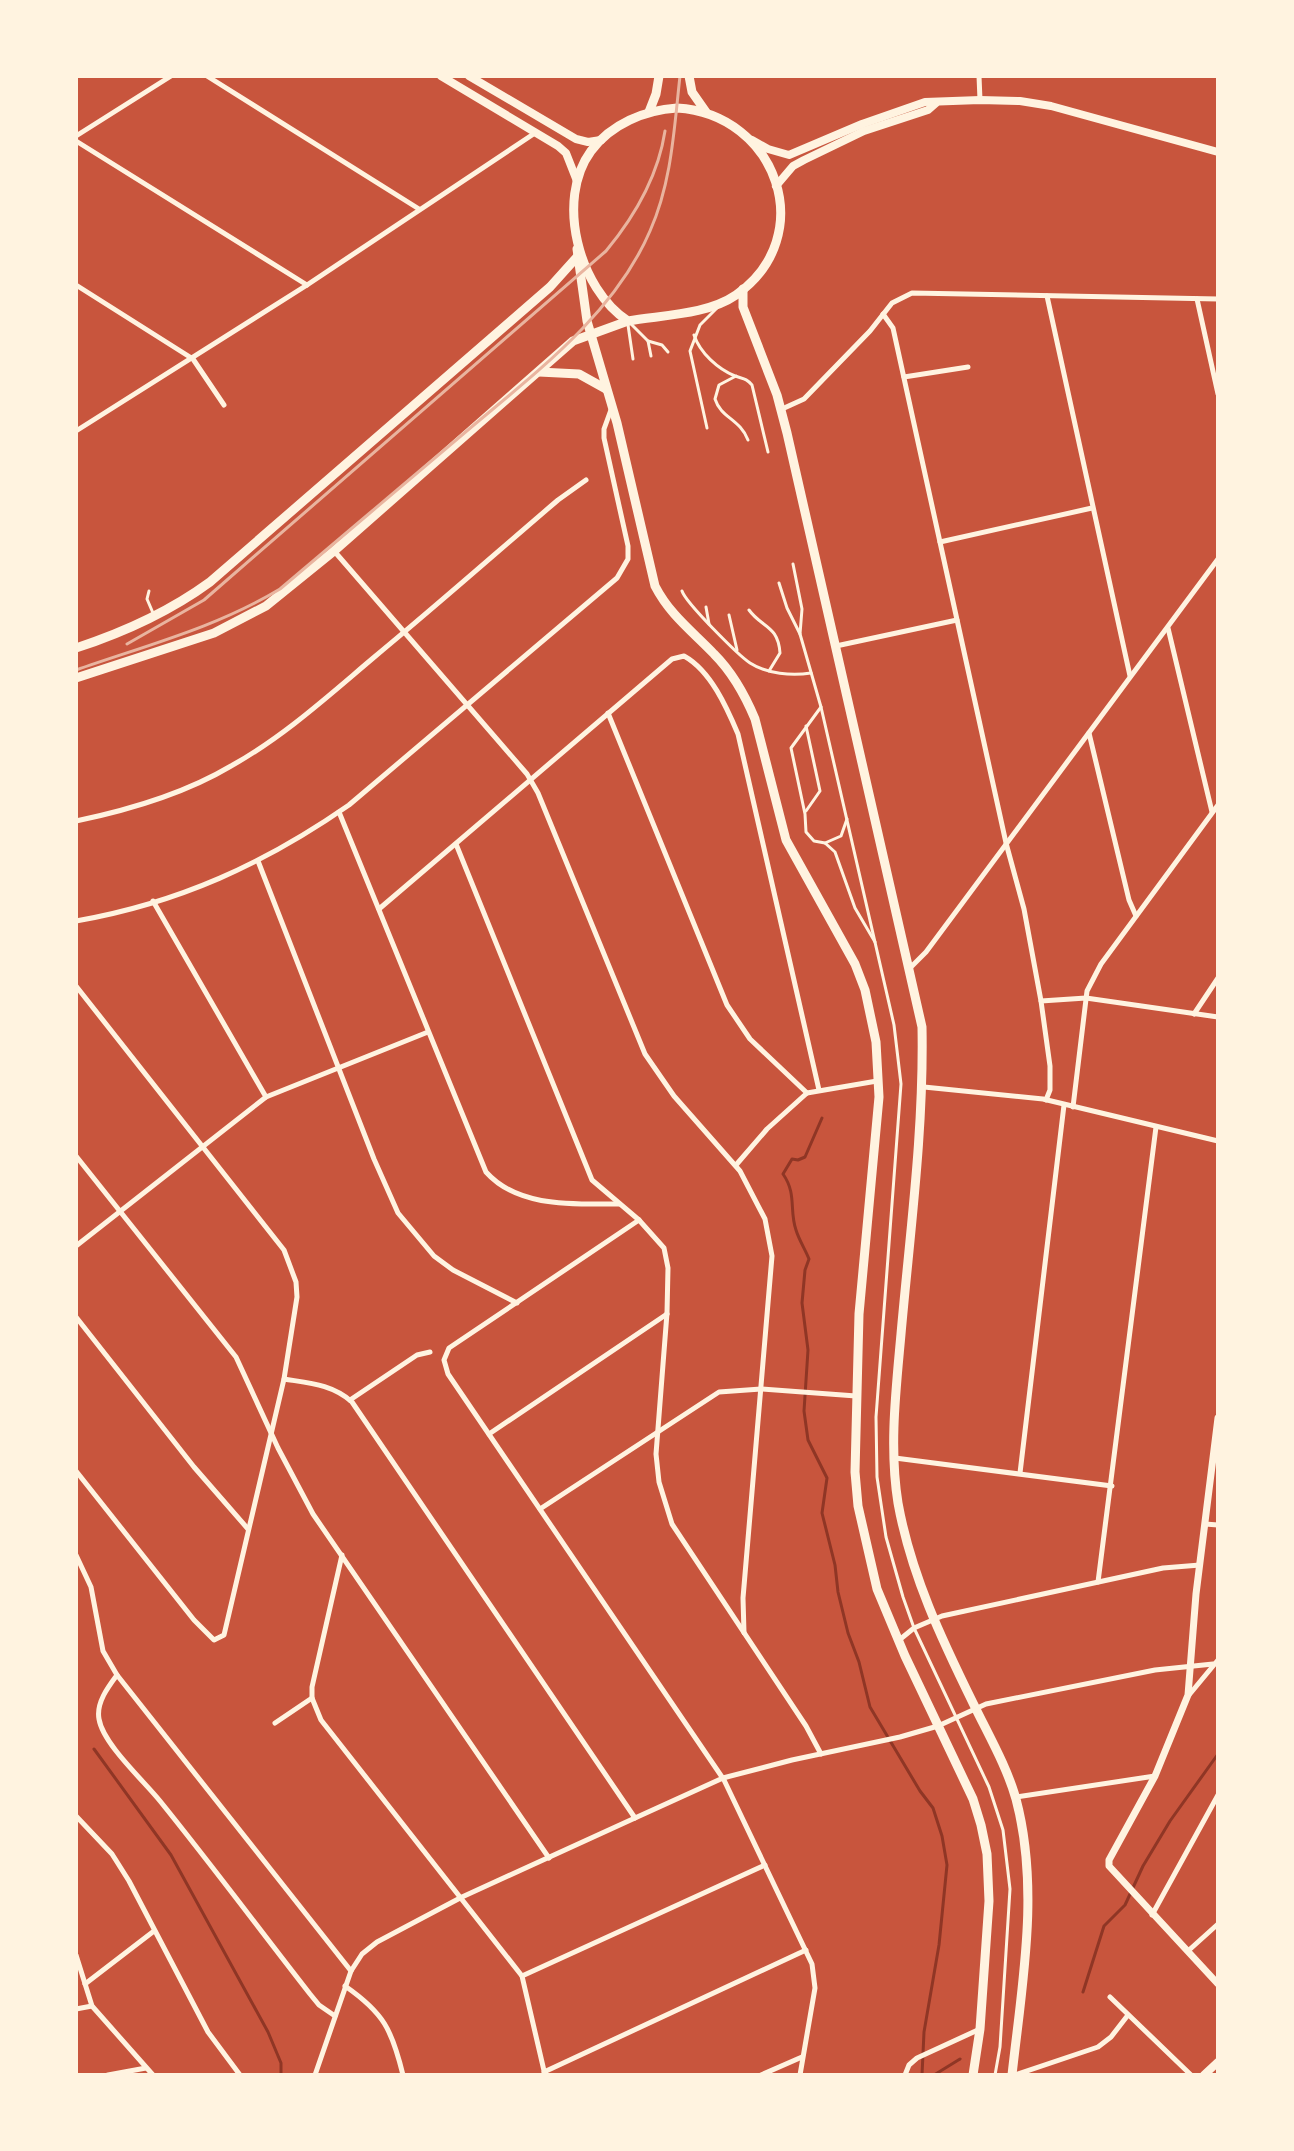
<svg xmlns="http://www.w3.org/2000/svg" width="1294" height="2151" viewBox="0 0 1294 2151" font-family="Cabin,sans-serif">
  <rect width="100%" height="100%" fill="#c8553d"/>
  <g fill="none" stroke-linecap="round" stroke-linejoin="round">
    <g stroke="#8f3625" stroke-width="3">
      <path d="M 822,1118 L 805,1157 L 798,1160 L 792,1159 L 783,1174 C 797,1194 789,1210 796,1230 C 799,1240 805,1249 809,1259 L 805,1270 L 802,1303 L 808,1350 L 804,1411 L 808,1440 L 827,1478 L 822,1513 L 835,1565 L 838,1592 L 848,1633 L 859,1662 L 870,1707 L 920,1791 L 933,1808 L 942,1836 L 947,1865 L 939,1945 L 924,2032 L 922,2075"/>
      <path d="M 94,1749 L 171,1855 L 268,2032 L 281,2063 L 281,2075"/>
      <path d="M 1083,1992 L 1104,1926 L 1125,1905 L 1143,1866 L 1170,1821 L 1218,1754"/>
      <path d="M 934,2075 L 960,2059"/>
    </g>
    <g stroke="#fff3e0" stroke-width="3">
      <path d="M 631,324 L 648,341 L 662,345 L 668,352"/>
      <path d="M 628,325 L 633,359"/>
      <path d="M 694,335 C 700,353 718,369 735,376 C 743,379 746,378 752,385 L 768,452"/>
      <path d="M 648,341 L 651,356"/>
      <path d="M 736,376 L 719,385 L 715,399 C 721,418 740,419 748,440"/>
      <path d="M 707,428 L 690,351 L 700,325 L 718,307"/>
      <path d="M 793,564 L 802,609 L 800,634"/>
      <path d="M 779,583 L 787,608 L 800,634 L 821,707 L 894,1025 L 901,1084 L 876,1417 L 877,1477 L 886,1537 L 903,1597 L 914,1628 L 989,1787 L 1003,1830 L 1010,1889 L 1000,2047 L 995,2075"/>
      <path d="M 149,591 L 147,599 L 153,613"/>
      <path d="M 682,591 C 686,603 738,655 750,663 C 767,674 792,676 811,673"/>
      <path d="M 706,607 L 709,624"/>
      <path d="M 749,610 C 762,628 778,625 780,653 L 769,671"/>
      <path d="M 729,615 L 737,650"/>
      <path d="M 821,707 L 791,748 L 805,814 L 806,832 L 814,841 L 825,843 L 835,852 L 855,908 L 875,942"/>
      <path d="M 806,726 L 820,791 L 806,811"/>
      <path d="M 825,843 L 841,836 L 847,819"/>
    </g>
    <g stroke="#fff3e0" stroke-width="5">
      <path d="M 207,76 L 419,209"/>
      <path d="M 979,76 L 980,100"/>
      <path d="M 76,136 L 171,76"/>
      <path d="M 76,141 L 307,285"/>
      <path d="M 76,285 L 193,359 L 224,405"/>
      <path d="M 1047,296 L 1130,676"/>
      <path d="M 1197,299 L 1218,394"/>
      <path d="M 883,314 L 893,328 L 1006,843 L 1024,909 L 1041,1001 L 1050,1066 L 1050,1090 L 1046,1100"/>
      <path d="M 904,377 L 968,367"/>
      <path d="M 782,409 L 804,399 L 870,331 L 892,303 L 912,293 L 1218,299"/>
      <path d="M 76,431 L 307,285 L 535,133"/>
      <path d="M 940,542 L 1092,508"/>
      <path d="M 335,552 L 527,774 L 538,793 L 645,1054 L 674,1096 L 740,1171 L 765,1219 L 772,1256 L 743,1598 L 744,1633"/>
      <path d="M 1168,628 L 1212,812"/>
      <path d="M 836,646 L 957,620"/>
      <path d="M 608,713 L 727,1005 L 750,1039 L 807,1093"/>
      <path d="M 1089,733 L 1129,900 L 1136,916"/>
      <path d="M 339,812 L 486,1172 C 518,1208 574,1204 619,1204"/>
      <path d="M 76,821 C 129,810 184,794 231,766 C 283,737 327,697 372,659 C 435,607 496,553 558,500 L 586,480"/>
      <path d="M 456,844 L 592,1180 L 639,1220 L 664,1248 L 668,1268 L 667,1313 L 656,1454 L 659,1482 L 672,1524 L 806,1726 L 821,1754"/>
      <path d="M 258,861 L 374,1159 L 398,1213 L 434,1256 L 453,1270 L 517,1303"/>
      <path d="M 153,901 L 266,1097"/>
      <path d="M 379,909 L 672,659 L 684,656 C 711,671 727,708 738,734 L 819,1090"/>
      <path d="M 76,921 C 179,903 264,864 349,805 L 617,578 L 628,559 L 628,546 L 604,438 L 604,429 L 612,407"/>
      <path d="M 910,968 L 926,952 L 1218,559"/>
      <path d="M 76,986 L 284,1250 L 296,1282 L 297,1297 L 284,1379 L 224,1635 L 214,1640 L 194,1620 L 76,1471"/>
      <path d="M 1041,1001 L 1086,998 L 1218,1017"/>
      <path d="M 1194,1014 L 1218,978"/>
      <path d="M 924,1087 L 1043,1099 L 1218,1141"/>
      <path d="M 1073,1107 L 1087,991 L 1101,964 L 1218,805"/>
      <path d="M 76,1156 L 236,1357 L 278,1448 L 313,1514 L 549,1858"/>
      <path d="M 736,1165 L 767,1129 L 807,1093 L 877,1081"/>
      <path d="M 639,1220 L 449,1348 L 444,1360 L 448,1374 L 724,1780 L 812,1964 L 815,1988 L 800,2075"/>
      <path d="M 76,1246 L 266,1097 L 428,1032"/>
      <path d="M 76,1317 L 194,1467 L 248,1529"/>
      <path d="M 284,1379 C 308,1383 332,1384 352,1402 L 635,1818"/>
      <path d="M 350,1400 L 417,1355 L 430,1352"/>
      <path d="M 489,1434 L 667,1314"/>
      <path d="M 895,1458 L 1112,1486"/>
      <path d="M 1020,1473 L 1064,1105"/>
      <path d="M 540,1509 L 719,1392 L 761,1389 L 856,1396"/>
      <path d="M 1205,1524 L 1218,1525"/>
      <path d="M 76,1555 L 91,1587 L 103,1651 L 117,1675 L 351,1971"/>
      <path d="M 342,1555 L 312,1687 L 312,1698 L 321,1720 L 522,1976 L 545,2075"/>
      <path d="M 1098,1582 L 1156,1127"/>
      <path d="M 898,1641 L 914,1628 L 942,1616 L 1163,1568 L 1200,1565"/>
      <path d="M 117,1675 C 108,1687 96,1703 99,1719 C 103,1744 144,1781 160,1801 C 211,1864 260,1930 310,1994 L 319,2005 L 335,2016"/>
      <path d="M 1189,1695 L 1218,1660"/>
      <path d="M 275,1723 L 312,1698"/>
      <path d="M 1016,1797 L 1155,1776"/>
      <path d="M 76,1816 L 112,1854 L 129,1881 L 208,2032 L 240,2075"/>
      <path d="M 1152,1915 L 1218,1795"/>
      <path d="M 1188,1951 L 1218,1924"/>
      <path d="M 76,1955 L 92,2006 L 153,2075"/>
      <path d="M 522,1976 L 765,1865"/>
      <path d="M 85,1984 L 154,1931"/>
      <path d="M 345,1986 C 384,2013 392,2030 403,2075"/>
      <path d="M 1110,1997 L 1191,2075"/>
      <path d="M 76,2009 L 92,2006"/>
      <path d="M 544,2072 L 806,1950"/>
      <path d="M 108,2075 L 146,2068"/>
      <path d="M 315,2075 L 351,1971 L 362,1954 L 377,1942 L 462,1897 L 635,1818 L 723,1778 L 792,1760 L 900,1737 L 938,1726 L 986,1704 L 1155,1670 L 1213,1664"/>
      <path d="M 761,2075 L 802,2057"/>
      <path d="M 905,2075 L 909,2065 L 917,2058 L 980,2029"/>
      <path d="M 1015,2075 L 1098,2047 L 1111,2037 L 1128,2015"/>
    </g>
    <path stroke="#fff3e0" stroke-width="7" d="M 1218,1418 L 1196,1594 L 1188,1695 L 1155,1776 L 1109,1860 L 1109,1866 L 1218,1984"/>
    <g stroke="#fff3e0" stroke-width="8">
      <path d="M 441,76 L 558,146 L 566,153 L 577,181"/>
      <path d="M 469,76 L 576,139 L 588,142 L 601,140"/>
      <path d="M 752,140 L 768,149 L 789,155 L 862,124 L 925,102 L 980,100 L 1020,101 L 1051,106 L 1218,152"/>
      <path d="M 776,186 L 793,166 L 804,160 L 864,131 L 928,110 L 936,103"/>
      <path d="M 1204,2075 L 1218,2062"/>
    </g>
    <g stroke="#fff3e0" stroke-width="9">
      <path d="M 76,648 C 125,632 169,612 210,582 L 550,287 L 577,257"/>
      <path d="M 76,678 L 214,633 L 266,606 L 334,551 L 573,341 L 628,321"/>
    </g>
    <g stroke="#fff3e0" stroke-width="9">
      <path d="M 689,76 L 692,92 L 706,112"/>
      <path d="M 677,108 C 777,114 820,236 736,295 C 707,315 662,315 628,321 C 579,289 555,200 591,151 C 611,124 645,110 677,108 Z"/>
      <path d="M 649,112 L 656,94 L 659,76"/>
      <path d="M 577,249 L 587,321 L 617,423 L 655,586 C 670,615 692,631 714,654 C 733,673 745,695 755,719 L 786,840 L 855,964 L 865,990 L 876,1042 L 879,1097 L 859,1314 L 855,1472 L 858,1506 L 877,1589 L 905,1656 L 973,1799 L 981,1825 L 987,1854 L 989,1901 L 980,2029 L 973,2075"/>
      <path d="M 743,289 L 743,307 L 777,395 L 787,433 L 922,1027 C 924,1130 910,1232 901,1334 C 896,1390 889,1447 898,1503 C 911,1575 942,1640 974,1705 C 989,1736 1007,1767 1016,1799 C 1040,1889 1022,1984 1012,2075"/>
      <path d="M 539,372 L 579,374 L 606,389"/>
    </g>
    <g stroke="#e9b49f" stroke-width="3">
      <path d="M 127,644 L 204,600 L 606,251 C 635,216 658,177 665,131"/>
      <path d="M 76,670 C 147,645 215,628 280,589 C 341,538 401,486 462,435 C 531,376 613,317 650,231 C 672,181 674,129 680,76"/>
    </g>
  </g>
  <rect width="1294" height="2151" fill="none" stroke="#fff3e0" stroke-width="156"/>
</svg>
